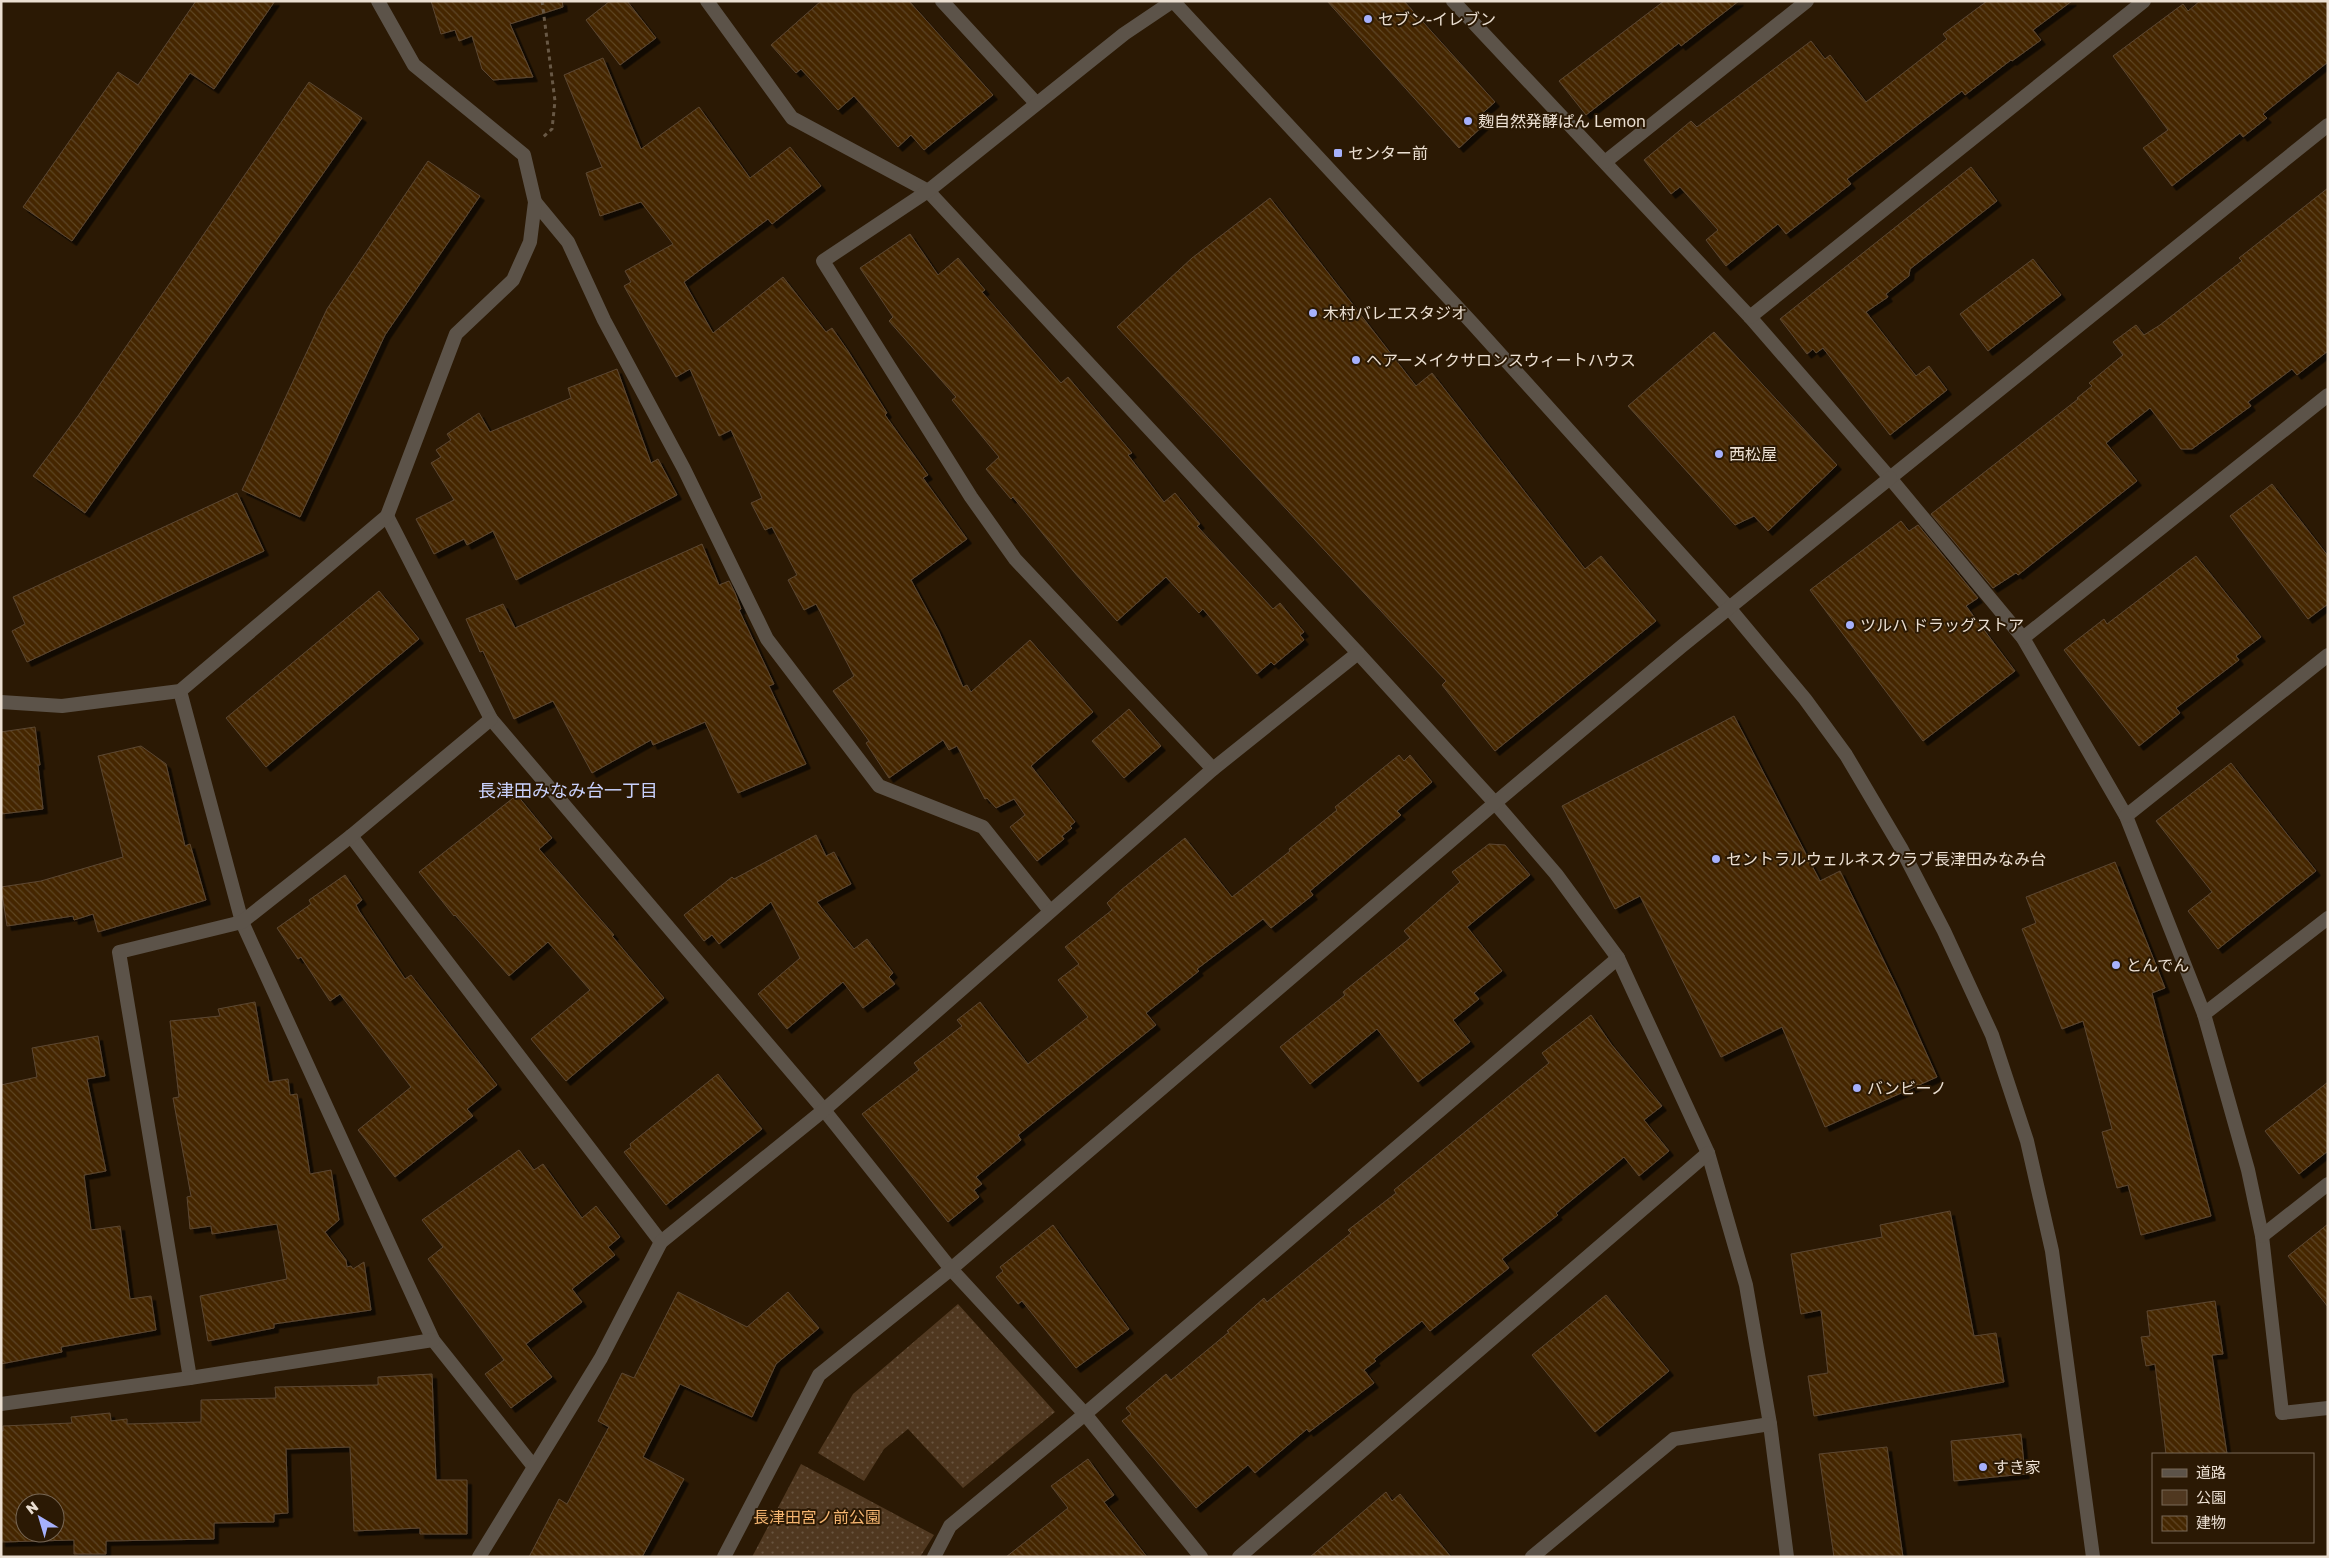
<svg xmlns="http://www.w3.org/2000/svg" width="2329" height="1558" viewBox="0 0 2329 1558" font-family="'Golos Text','Noto Sans JP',sans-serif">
  <defs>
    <pattern id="green-dots" width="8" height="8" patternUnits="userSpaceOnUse" patternTransform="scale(1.25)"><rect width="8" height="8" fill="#503820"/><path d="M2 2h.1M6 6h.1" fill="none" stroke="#695440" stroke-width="1.8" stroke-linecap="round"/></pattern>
    <pattern id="building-back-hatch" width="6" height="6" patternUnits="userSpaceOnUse" patternTransform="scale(1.25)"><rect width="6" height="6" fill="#442600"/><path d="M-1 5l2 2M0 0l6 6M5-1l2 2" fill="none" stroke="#5f4524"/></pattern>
    <filter id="shadow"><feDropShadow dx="4.5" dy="4.5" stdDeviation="0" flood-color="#0009"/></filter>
  </defs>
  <rect width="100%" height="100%" fill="#2b1904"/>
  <g fill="url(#green-dots)">
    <path d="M 958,1304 L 1055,1412 L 963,1488 L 908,1429 L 884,1449 L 864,1481 L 818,1453 L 853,1394 Z"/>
    <path d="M 801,1464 L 934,1535 L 920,1557 L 752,1557 Z"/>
  </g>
  <g fill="url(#building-back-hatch)" stroke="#5c4732" fill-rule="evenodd" filter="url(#shadow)">
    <path d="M 196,1 L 275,1 L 214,89 L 190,73 L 72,241 L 23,207 L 118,72 L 138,85 Z"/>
    <path d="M 431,1 L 562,1 L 563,7 L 510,24 L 533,77 L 493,80 L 482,69 L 472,36 L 459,41 L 455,30 L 441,34 Z"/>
    <path d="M 610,1 L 627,1 L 656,38 L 620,65 L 586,20 Z"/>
    <path d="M 821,1 L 909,1 L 993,95 L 924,150 L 911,135 L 898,147 L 854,96 L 838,110 L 801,69 L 796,73 L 771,45 Z"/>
    <path d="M 1327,1 L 1404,1 L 1495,102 L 1478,117 L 1485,124 L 1459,148 Z"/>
    <path d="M 1664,1 L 1739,1 L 1681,46 L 1679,43 L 1586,115 L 1559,81 Z"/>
    <path d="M 1987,1 L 2072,1 L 2033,30 L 2041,40 L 2012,61 L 2011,60 L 1965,95 L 1962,91 L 1847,179 L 1851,184 L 1786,234 L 1778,224 L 1726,266 L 1706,240 L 1718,230 L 1680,187 L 1671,194 L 1644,160 L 1691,121 L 1697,127 L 1811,41 L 1825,59 L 1830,55 L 1866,102 L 1947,39 L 1943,34 Z"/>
    <path d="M 2200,1 L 2328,1 L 2328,62 L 2263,114 L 2267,118 L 2243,137 L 2240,133 L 2172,186 L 2143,148 L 2168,130 L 2113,56 L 2183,4 L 2188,11 Z"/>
    <path d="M 603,58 L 641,149 L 699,107 L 750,178 L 790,147 L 821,186 L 772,224 L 768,219 L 684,282 L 713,333 L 783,277 L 826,332 L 832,328 L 848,351 L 887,413 L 885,415 L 928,475 L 923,478 L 967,539 L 911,580 L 939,632 L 963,687 L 967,685 L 971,692 L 1030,640 L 1093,712 L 1031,766 L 1075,822 L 1070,826 L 1072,828 L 1062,836 L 1064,839 L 1037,861 L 1010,827 L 1025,815 L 1014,799 L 996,808 L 987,798 L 985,799 L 957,746 L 949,750 L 943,740 L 889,778 L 866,743 L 869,741 L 833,691 L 854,676 L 816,604 L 804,610 L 788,580 L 797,575 L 772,527 L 765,530 L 751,503 L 762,498 L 731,430 L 719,436 L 690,369 L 676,377 L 624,286 L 631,282 L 625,271 L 673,244 L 641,202 L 600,216 L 586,173 L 602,167 L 564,75 Z"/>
    <path d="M 309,82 L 362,118 L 85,513 L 33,476 L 78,416 Z"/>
    <path d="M 428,161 L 480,196 L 385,335 L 300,517 L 242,490 L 327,309 Z"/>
    <path d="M 1971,167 L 1997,201 L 1910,269 L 1909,276 L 1886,294 L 1888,297 L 1866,312 L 1916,376 L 1929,366 L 1947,390 L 1890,435 L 1823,348 L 1816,353 L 1813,349 L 1807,354 L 1780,319 Z"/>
    <path d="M 2328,188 L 2328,351 L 2297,375 L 2292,369 L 2248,402 L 2251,406 L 2192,449 L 2181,449 L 2150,408 L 2106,443 L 2137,481 L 2018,575 L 2016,573 L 1993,588 L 1931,514 L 2078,399 L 2077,398 L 2092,386 L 2089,383 L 2123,355 L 2113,342 L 2136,325 L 2144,335 L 2160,325 L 2242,261 L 2239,258 Z"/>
    <path d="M 1270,198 L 1416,386 L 1432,373 L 1585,569 L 1601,556 L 1656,621 L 1495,751 L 1442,685 L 1446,681 L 1117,327 L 1192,258 Z"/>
    <path d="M 910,234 L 938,275 L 958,258 L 985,290 L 982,292 L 1061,383 L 1068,377 L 1132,453 L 1128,455 L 1164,502 L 1175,493 L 1200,524 L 1197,526 L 1273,609 L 1280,603 L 1304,632 L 1300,635 L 1304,640 L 1274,665 L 1271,662 L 1257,674 L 1203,609 L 1199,613 L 1166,577 L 1117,621 L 1074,572 L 1013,497 L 1011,499 L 986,469 L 999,457 L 952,400 L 956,397 L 889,321 L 893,317 L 860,268 Z"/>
    <path d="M 2033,259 L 2061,295 L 1988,351 L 1960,314 Z"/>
    <path d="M 1714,332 L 1837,465 L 1768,531 L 1754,516 L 1735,525 L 1628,406 Z"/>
    <path d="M 617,369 L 651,463 L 658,459 L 677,495 L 516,580 L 493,531 L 467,545 L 464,539 L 434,554 L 416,519 L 454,500 L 431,463 L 441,457 L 436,450 L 451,440 L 447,434 L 479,413 L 490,432 L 571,398 L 568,388 Z"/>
    <path d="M 2272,484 L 2328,556 L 2328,604 L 2308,619 L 2230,516 Z"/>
    <path d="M 237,493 L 264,551 L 27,662 L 12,631 L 25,624 L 13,597 Z"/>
    <path d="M 1901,521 L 1909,531 L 1918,525 L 1978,598 L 1966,606 L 2015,671 L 1923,741 L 1810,590 Z"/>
    <path d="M 702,544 L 719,585 L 729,581 L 735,593 L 741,609 L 739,610 L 774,684 L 769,686 L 806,764 L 738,793 L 705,722 L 653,745 L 651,740 L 592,773 L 553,701 L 514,719 L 483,651 L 480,652 L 466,619 L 503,604 L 515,628 Z"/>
    <path d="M 2196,556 L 2261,637 L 2236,656 L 2239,660 L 2176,708 L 2180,713 L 2139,746 L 2064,650 L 2104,619 L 2107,624 Z"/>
    <path d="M 379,591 L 419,639 L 266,767 L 226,718 Z"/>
    <path d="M 1129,709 L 1161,746 L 1124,778 L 1092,741 Z"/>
    <path d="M 1734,716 L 1820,881 L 1840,871 L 1898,990 L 1937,1077 L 1825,1127 L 1782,1027 L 1721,1057 L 1640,896 L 1615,909 L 1562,806 Z"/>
    <path d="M 35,727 L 40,765 L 38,765 L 43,809 L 1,814 L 1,732 Z"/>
    <path d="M 141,746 L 166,764 L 185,846 L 190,844 L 206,900 L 98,932 L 93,914 L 74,920 L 73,916 L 7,926 L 1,887 L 41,881 L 123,857 L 98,756 Z"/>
    <path d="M 1399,755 L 1404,761 L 1410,755 L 1432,782 L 1397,811 L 1401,815 L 1310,891 L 1313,895 L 1271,928 L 1263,919 L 1197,969 L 1199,971 L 1146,1013 L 1156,1025 L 1018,1135 L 1021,1140 L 976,1177 L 982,1184 L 974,1190 L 979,1197 L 948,1222 L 862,1114 L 919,1070 L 914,1063 L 962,1026 L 957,1020 L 980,1002 L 1028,1064 L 1088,1017 L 1058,980 L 1079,964 L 1065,947 L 1112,910 L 1107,903 L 1121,890 L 1185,838 L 1232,897 L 1290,851 L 1289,849 L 1337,810 L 1335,807 Z"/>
    <path d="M 2231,763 L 2316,871 L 2218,949 L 2188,911 L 2212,892 L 2156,821 Z"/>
    <path d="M 517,795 L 552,838 L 539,849 L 614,935 L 612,936 L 664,998 L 566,1081 L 531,1039 L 590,990 L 548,942 L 509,976 L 455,915 L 454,916 L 419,872 Z"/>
    <path d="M 816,835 L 826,856 L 834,852 L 851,884 L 817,902 L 854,949 L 867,939 L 893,973 L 889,977 L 895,984 L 863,1008 L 843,982 L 787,1029 L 758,994 L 800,958 L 771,902 L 719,944 L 712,935 L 704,941 L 684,915 L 732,877 L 734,879 Z"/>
    <path d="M 1489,844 L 1505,845 L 1530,875 L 1467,927 L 1502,971 L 1474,993 L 1479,999 L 1453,1020 L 1470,1042 L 1418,1082 L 1377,1029 L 1310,1084 L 1280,1047 L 1345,995 L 1343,992 L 1410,938 L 1404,931 L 1460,882 L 1452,872 Z"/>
    <path d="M 2115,862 L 2165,988 L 2152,993 L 2211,1216 L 2141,1235 L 2128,1185 L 2117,1188 L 2102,1132 L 2112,1129 L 2083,1021 L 2062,1029 L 2022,929 L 2036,923 L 2026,897 Z"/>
    <path d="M 345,875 L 362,900 L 356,905 L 359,911 L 405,979 L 411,975 L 497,1085 L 467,1109 L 473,1116 L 395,1177 L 358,1130 L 411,1087 L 340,994 L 330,1001 L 301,957 L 298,959 L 277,928 L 311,904 L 309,900 Z"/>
    <path d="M 255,1002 L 269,1082 L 288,1079 L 290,1095 L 297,1094 L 310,1174 L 331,1170 L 339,1220 L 325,1232 L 346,1260 L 347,1267 L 351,1266 L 353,1269 L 364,1262 L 371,1310 L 274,1324 L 274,1328 L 208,1341 L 200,1296 L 287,1279 L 277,1224 L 212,1234 L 211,1226 L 190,1229 L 187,1197 L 191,1196 L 173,1098 L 179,1097 L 170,1021 L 220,1016 L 218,1009 Z"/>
    <path d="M 1591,1015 L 1611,1044 L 1662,1106 L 1644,1120 L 1669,1151 L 1639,1176 L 1624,1157 L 1556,1213 L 1558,1215 L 1502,1259 L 1509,1268 L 1430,1331 L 1422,1321 L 1374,1359 L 1376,1361 L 1364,1370 L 1374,1383 L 1309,1432 L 1307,1429 L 1255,1473 L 1248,1465 L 1196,1508 L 1122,1421 L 1131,1414 L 1126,1408 L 1166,1374 L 1171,1380 L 1229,1332 L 1227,1331 L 1264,1298 L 1267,1302 L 1351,1233 L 1348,1230 L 1396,1193 L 1394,1190 L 1549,1063 L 1542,1053 Z"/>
    <path d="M 98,1036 L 105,1076 L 87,1079 L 106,1171 L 84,1175 L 91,1230 L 120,1226 L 130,1299 L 151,1296 L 156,1330 L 61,1347 L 62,1352 L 1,1364 L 1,1085 L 37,1077 L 32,1048 Z"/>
    <path d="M 718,1074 L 762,1129 L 666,1205 L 624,1152 L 631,1147 L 630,1144 Z"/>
    <path d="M 2328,1082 L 2328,1151 L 2299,1174 L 2265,1131 Z"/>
    <path d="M 519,1150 L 534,1170 L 543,1164 L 582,1218 L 596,1206 L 620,1237 L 608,1247 L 615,1255 L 572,1289 L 582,1302 L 526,1344 L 552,1377 L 511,1408 L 485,1374 L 504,1360 L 428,1259 L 443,1247 L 422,1220 Z"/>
    <path d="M 1950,1211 L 1974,1336 L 1996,1333 L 2004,1382 L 1814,1416 L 1808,1376 L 1828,1373 L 1821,1310 L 1801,1314 L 1791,1254 L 1882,1237 L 1880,1225 Z"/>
    <path d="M 2328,1224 L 2328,1307 L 2288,1256 Z"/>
    <path d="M 1053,1225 L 1129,1329 L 1076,1368 L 1022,1301 L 1018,1304 L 996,1277 L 1003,1271 L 1000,1267 Z"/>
    <path d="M 678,1292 L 747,1327 L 788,1292 L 819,1328 L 776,1364 L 752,1417 L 680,1384 L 643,1457 L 684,1479 L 642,1557 L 529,1557 L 559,1499 L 567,1504 L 609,1427 L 598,1421 L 622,1373 L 634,1378 Z"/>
    <path d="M 1606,1295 L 1669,1371 L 1595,1432 L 1532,1355 Z"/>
    <path d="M 2215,1301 L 2223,1354 L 2212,1355 L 2227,1454 L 2166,1454 L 2155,1364 L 2146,1366 L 2141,1337 L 2150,1336 L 2147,1311 Z"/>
    <path d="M 432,1374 L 436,1480 L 467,1480 L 467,1534 L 420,1534 L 420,1528 L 354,1531 L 350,1447 L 286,1449 L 288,1513 L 274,1514 L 274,1522 L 214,1523 L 214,1539 L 106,1541 L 106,1554 L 74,1554 L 74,1540 L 1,1542 L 1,1431 L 3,1431 L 3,1426 L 72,1423 L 71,1417 L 110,1413 L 111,1421 L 127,1419 L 127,1424 L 201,1422 L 201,1400 L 276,1398 L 275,1387 L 378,1385 L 378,1377 ZM 25,1503 L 55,1503 L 55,1533 L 25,1533 Z"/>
    <path d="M 2021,1434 L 2025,1474 L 1954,1481 L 1951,1441 Z"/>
    <path d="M 1887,1447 L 1903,1557 L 1834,1557 L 1819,1454 Z"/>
    <path d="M 1088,1459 L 1114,1495 L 1104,1502 L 1147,1557 L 1006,1557 L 1068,1508 L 1051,1486 Z"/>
    <path d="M 1386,1492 L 1392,1501 L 1400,1494 L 1451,1557 L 1310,1557 Z"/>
  </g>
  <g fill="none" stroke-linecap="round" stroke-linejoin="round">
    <path stroke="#685845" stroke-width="3" stroke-dasharray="4 4" stroke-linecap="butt" d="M 542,1 L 555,101 L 552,129 L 542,138"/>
    <g stroke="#5c5349" stroke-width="14">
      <path d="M 707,1 L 792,118 L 928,191 L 1358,653 L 1495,803 L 1556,874 L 1618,958 L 1708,1153 L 1746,1285 L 1770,1424 L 1787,1557"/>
      <path d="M 942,1 L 1036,103"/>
      <path d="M 1173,1 L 1124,34 L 928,191 L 823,261 L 971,497 L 1015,559 L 1213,769"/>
      <path d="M 1453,1 L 1750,317 L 1890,478 L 2023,638 L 2126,816 L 2204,1014 L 2248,1170 L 2262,1236 L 2282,1413 L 2328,1408"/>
      <path d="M 1605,162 L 1807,1"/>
      <path d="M 535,202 L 568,242 L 604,320 L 684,469 L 767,639 L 879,786 L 983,827 L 1050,911"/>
      <path d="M 1750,317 L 2144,1"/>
      <path d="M 1890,478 L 2328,125"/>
      <path d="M 387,516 L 491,719 L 824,1110 L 951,1269 L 1085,1414 L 1201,1557"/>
      <path d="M 2023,638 L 2328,395"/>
      <path d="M 180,691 L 242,922 L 433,1340 L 534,1467"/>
      <path d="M 2126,816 L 2328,655"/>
      <path d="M 351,836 L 661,1242"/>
      <path d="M 2204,1014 L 2328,918"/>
      <path d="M 2262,1236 L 2328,1184"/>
      <path d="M 190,1378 L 119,952 L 242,922 L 351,836 L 491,719"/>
      <path d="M 1,1404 L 190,1378 L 433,1340"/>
      <path d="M 479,1557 L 601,1358 L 661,1242 L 824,1110 L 1213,769 L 1358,653"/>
      <path d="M 934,1557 L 950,1526 L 1085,1414 L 1618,958"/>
      <path d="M 1239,1557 L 1708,1153"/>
      <path d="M 1532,1557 L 1674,1439 L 1770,1424"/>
    </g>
    <g stroke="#5c5349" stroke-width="14">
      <path d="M 1173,1 L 1473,324 L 1730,609 L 1805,699 L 1846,755 L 1901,848 L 1944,931 L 1992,1035 L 2027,1141 L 2052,1251 L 2093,1557"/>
      <path d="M 1,702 L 62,706 L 180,691 L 387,516 L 456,334 L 513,280 L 530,242 L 535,202 L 524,155 L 414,65 L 378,1"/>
      <path d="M 724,1557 L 819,1375 L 951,1269 L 1495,803 L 1682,646 L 1890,478"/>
    </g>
  </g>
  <g fill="#a6b1fc" stroke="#2b1904" stroke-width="2">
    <circle cx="1368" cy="19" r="5"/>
    <circle cx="1468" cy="121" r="5"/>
    <rect x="1333" y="148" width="10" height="10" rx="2.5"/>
    <circle cx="1313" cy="313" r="5"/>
    <circle cx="1356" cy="360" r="5"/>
    <circle cx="1719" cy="454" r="5"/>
    <circle cx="1850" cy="625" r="5"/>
    <circle cx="1716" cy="859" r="5"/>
    <circle cx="2116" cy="965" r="5"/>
    <circle cx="1857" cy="1088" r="5"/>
    <circle cx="1983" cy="1467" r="5"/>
  </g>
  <g text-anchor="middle" stroke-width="4" stroke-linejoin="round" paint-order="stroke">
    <g font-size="16" fill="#ebdfd2" stroke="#2b1904" text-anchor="start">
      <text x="1378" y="25">セブン-イレブン</text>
      <text x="1478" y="127">麹自然発酵ぱん Lemon</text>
      <text x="1348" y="159">センター前</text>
      <text x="1323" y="319">木村バレエスタジオ</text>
      <text x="1366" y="366">ヘアーメイクサロンスウィートハウス</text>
      <text x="1729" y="460">西松屋</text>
      <text x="1860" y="631">ツルハ ドラッグストア</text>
      <text x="1726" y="865">セントラルウェルネスクラブ長津田みなみ台</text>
      <text x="2126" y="971">とんでん</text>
      <text x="1867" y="1094">バンビーノ</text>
      <text x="1993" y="1473">すき家</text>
    </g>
    <g font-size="16" fill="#f6b671" stroke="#2b1904">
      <text x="817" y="1523">長津田宮ノ前公園</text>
    </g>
    <g font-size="18" fill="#c9d1fc" stroke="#2b1904">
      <text x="568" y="797">長津田みなみ台一丁目</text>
    </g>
  </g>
  <rect width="2329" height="1558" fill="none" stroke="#ebdfd2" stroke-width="5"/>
  <rect x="2152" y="1453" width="162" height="90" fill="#2b1904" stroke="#786856"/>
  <rect x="2162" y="1469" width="25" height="8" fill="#5c5349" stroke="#786856"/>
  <text x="2196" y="1478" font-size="15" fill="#ebdfd2">道路</text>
  <rect x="2162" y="1490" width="25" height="15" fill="#503820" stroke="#786856"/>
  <text x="2196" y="1503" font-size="15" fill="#ebdfd2">公園</text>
  <rect x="2162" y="1516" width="25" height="15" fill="url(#building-back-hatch)" stroke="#786856"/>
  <text x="2196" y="1528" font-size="15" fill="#ebdfd2">建物</text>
  <g transform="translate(40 1518) rotate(322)"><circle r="24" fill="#2b1904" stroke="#786856"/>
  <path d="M0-4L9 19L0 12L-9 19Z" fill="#a6b1fc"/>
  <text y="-8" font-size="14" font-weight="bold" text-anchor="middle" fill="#ebdfd2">N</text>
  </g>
</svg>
